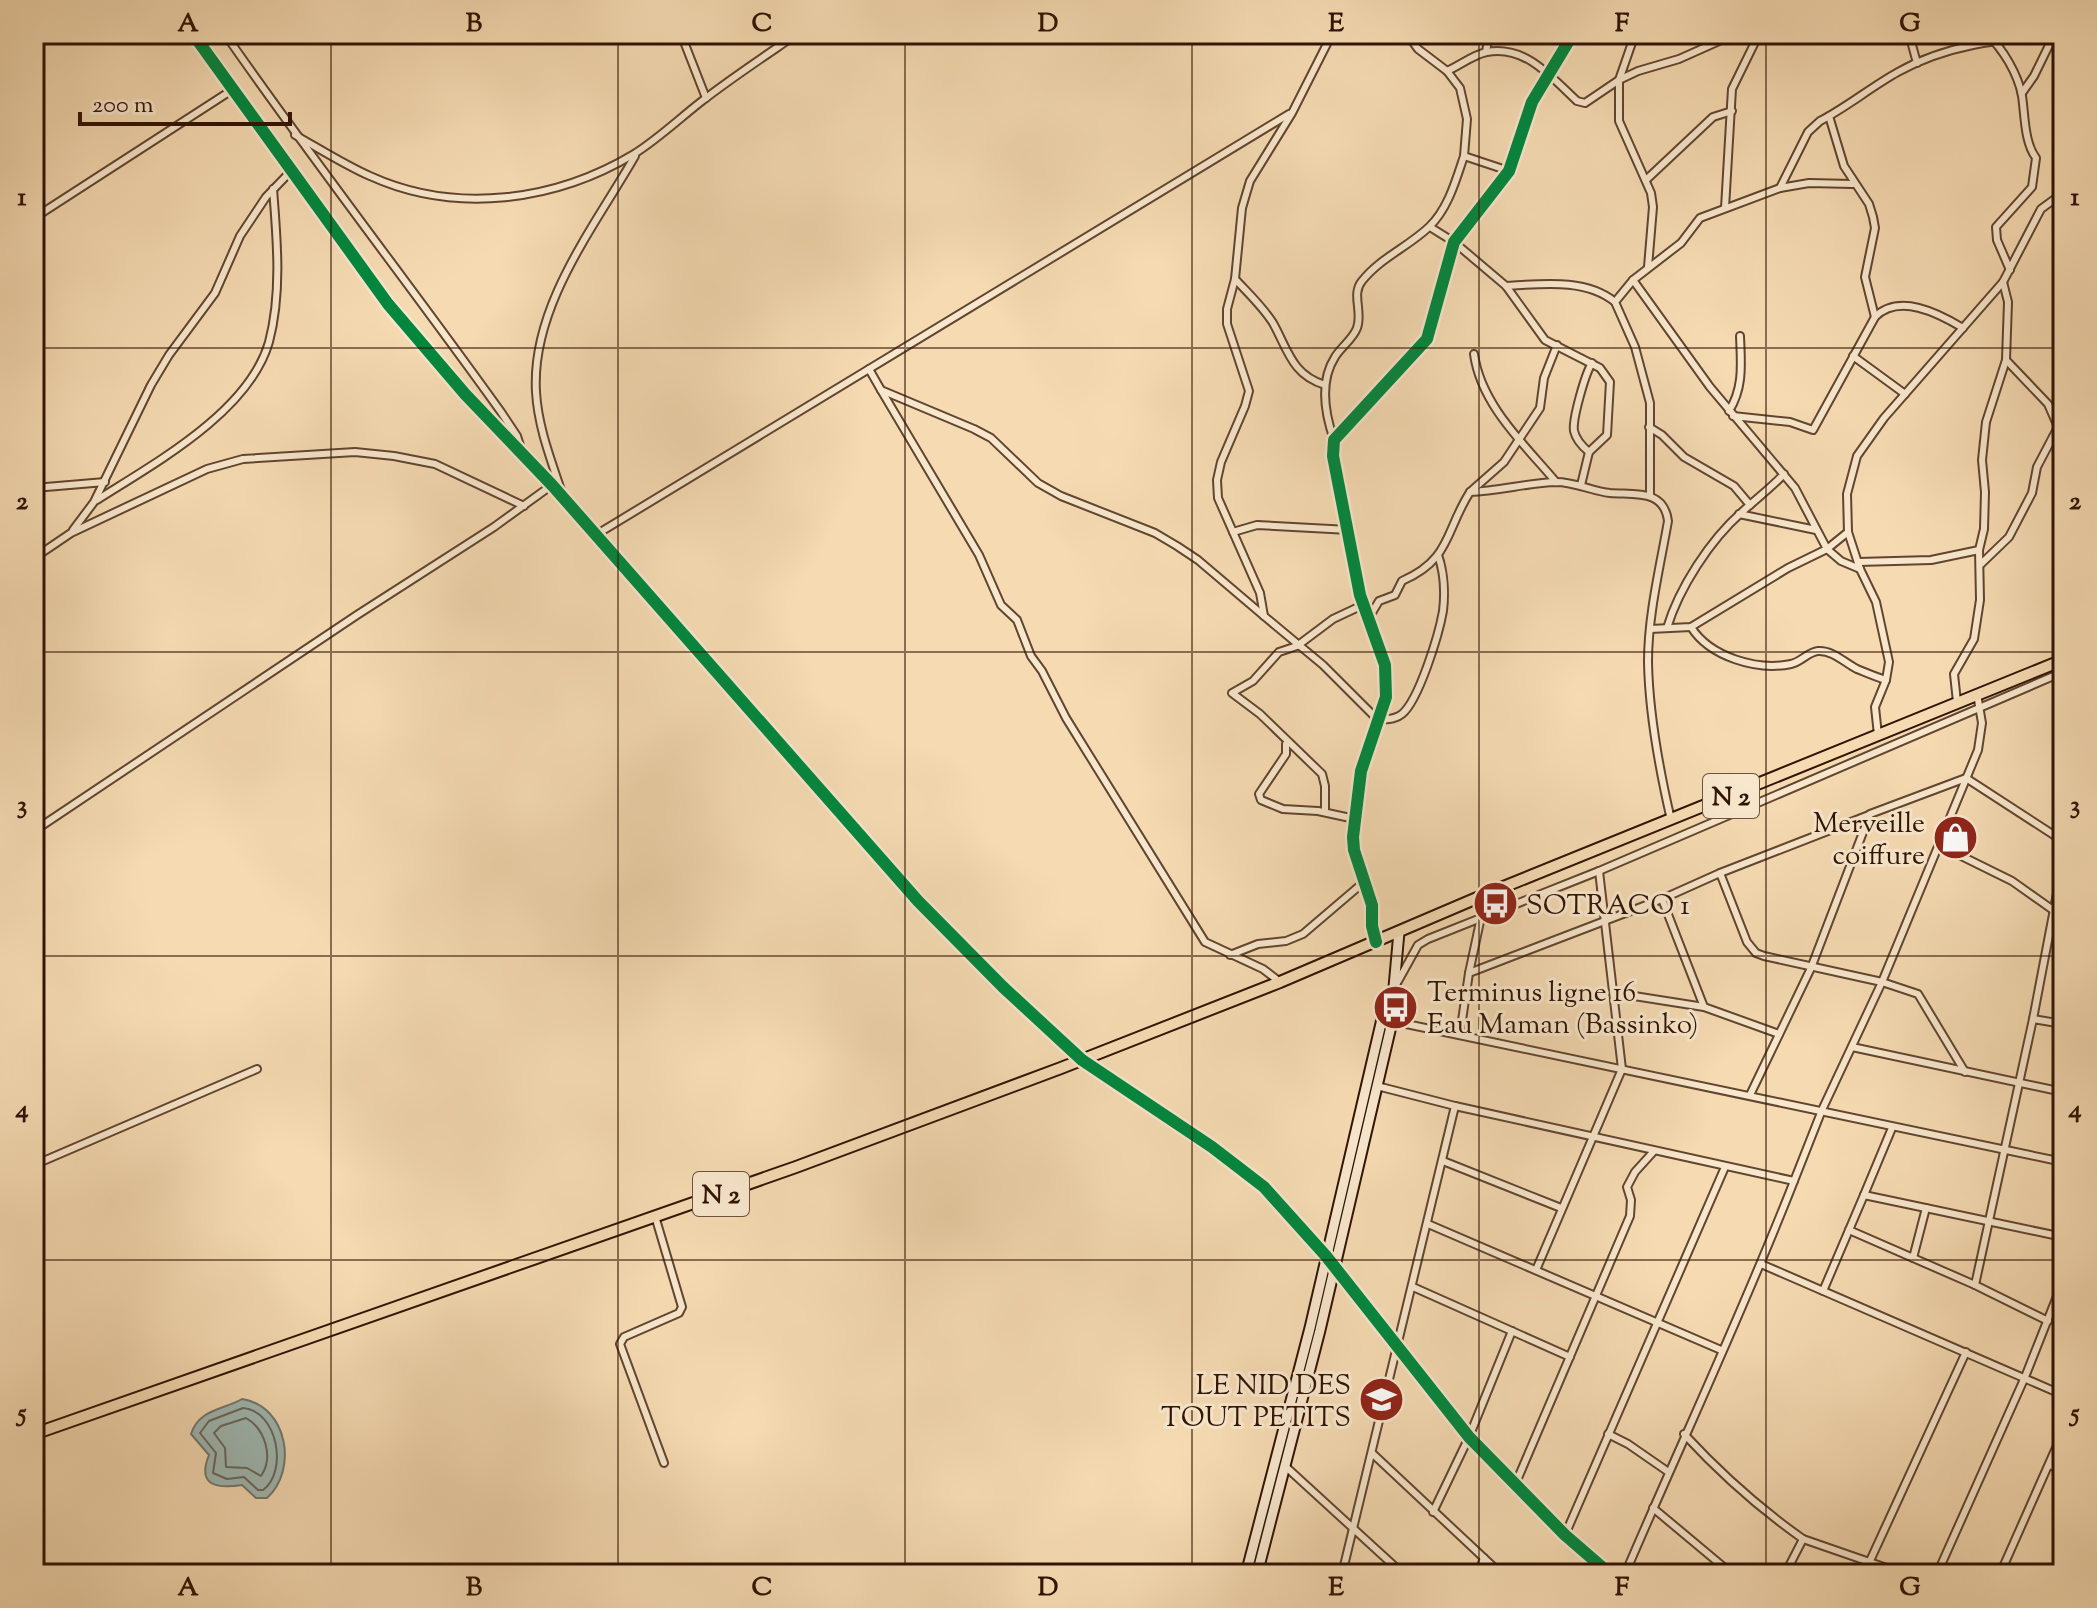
<svg xmlns="http://www.w3.org/2000/svg" width="2097" height="1608" viewBox="0 0 2097 1608" font-family="'Sorts Mill Goudy',serif">
  <rect width="100%" height="100%" fill="#f5dab2"/>
  <filter id="stains"><feTurbulence type="fractalNoise" baseFrequency=".0025" numOctaves="4"/><feColorMatrix values="0 0 0 0 .2 0 0 0 0 .09 0 0 0 0 .02 0 0 0 .5 -.17"/></filter>
  <radialGradient id="worn" r=".72"><stop offset=".6" stop-color="#630" stop-opacity="0"/><stop offset="1" stop-color="#630" stop-opacity=".3"/></radialGradient>
  <path fill="#9fb9b5" stroke="#73776d" stroke-width="2" d="M 242,1399 C 288,1406 298,1470 267,1498 L 256,1498 L 242,1485 C 215,1489 197,1485 209,1455 L 191,1434 C 199,1409 223,1410 242,1399 Z"/>
  <g fill="none" stroke-linecap="round" stroke-linejoin="round">
    <g stroke="#68665c" stroke-width="2">
      <path d="M 243,1408 C 278,1411 288,1472 263,1490 L 258,1490 L 244,1477 L 227,1479 L 213,1473 L 216,1453 L 200,1433 L 209,1421 Z"/>
      <path d="M 246,1418 C 265,1429 274,1457 261,1476 L 247,1468 L 226,1467 L 225,1448 L 214,1433 L 221,1426 Z"/>
    </g>
    <defs>
      <g id="street">
        <path d="M 225,34 C 314,162 410,285 501,412 L 517,436 L 522,452"/>
        <path d="M 681,34 L 706,98"/>
        <path d="M 1332,34 L 1292,113 L 1250,181 L 1242,208 L 1235,279 L 1227,309 L 1227,324 L 1249,391 L 1245,406 L 1221,462 L 1217,480 L 1218,498 L 1260,593 L 1264,616 L 1323,665 L 1378,720 C 1386,719 1395,720 1402,714 C 1419,700 1439,634 1443,611 C 1445,594 1444,572 1438,555"/>
        <path d="M 1407,34 L 1418,49 L 1447,71 L 1460,88 L 1467,119 L 1464,156 L 1509,171"/>
        <path d="M 1635,34 L 1619,80 L 1619,121 L 1651,193 L 1653,207 L 1648,267"/>
        <path d="M 1909,34 L 1917,63"/>
        <path d="M 1987,34 C 2003,49 2018,74 2022,96 C 2025,115 2024,142 2036,158 L 2032,187 L 1996,227 L 1997,240 L 2010,270"/>
        <path d="M 1486,52 L 1489,34"/>
        <path d="M 1447,71 C 1459,66 1474,54 1487,52 C 1526,45 1551,77 1577,101 L 1585,103 L 1619,80 L 1638,71 L 1679,59 L 1735,34"/>
        <path d="M 1829,116 L 1844,166 L 1869,204 L 1873,217 L 1875,228 L 1865,277 L 1875,317"/>
        <path d="M 295,135 C 320,149 345,165 370,176 C 456,215 556,201 634,154 C 658,139 680,118 702,101 C 733,77 765,56 797,34"/>
        <path d="M 1647,179 L 1713,117 L 1732,111"/>
        <path d="M 1780,188 L 1808,132 L 1820,121 C 1847,107 1871,87 1898,72 C 1946,45 2000,39 2054,35 L 2034,76 L 2022,93"/>
        <path d="M 1725,208 L 1732,89 L 1759,34"/>
        <path d="M 34,218 L 232,90"/>
        <path d="M 1430,227 L 1454,242 L 1506,286 L 1545,340 L 1600,368 L 1610,382 L 1607,435 L 1589,452 L 1581,485"/>
        <path d="M 1235,279 C 1248,293 1263,307 1273,323 C 1288,350 1292,375 1325,385"/>
        <path d="M 1633,280 L 1710,387 L 1795,488 L 1827,549 L 1841,561 L 1860,569"/>
        <path d="M 1506,286 C 1541,284 1586,278 1615,302"/>
        <path d="M 1474,354 C 1481,405 1524,444 1556,482"/>
        <path d="M 1853,356 L 1905,394"/>
        <path d="M 869,369 L 881,390 L 974,429 L 991,438 L 1038,483 L 1061,496 L 1155,533 L 1177,546 L 1198,560 L 1264,616"/>
        <path d="M 881,390 L 979,555 L 1001,605 L 1017,620 L 1031,656 L 1042,671 L 1066,718 L 1205,942 L 1263,969 L 1280,982"/>
        <path d="M 1729,411 C 1744,387 1741,363 1740,336"/>
        <path d="M 1733,416 L 1790,422 L 1813,430 L 1875,317 C 1899,293 1938,313 1963,328"/>
        <path d="M 1649,427 L 1662,435 L 1684,457 L 1734,486 L 1750,505"/>
        <path d="M 1334,440 C 1325,414 1319,382 1335,357 C 1341,347 1353,339 1357,328 C 1363,312 1351,294 1362,281 C 1380,258 1408,247 1429,227 C 1448,209 1456,180 1464,156"/>
        <path d="M 1589,452 C 1583,447 1576,440 1574,431 C 1572,420 1585,374 1592,363"/>
        <path d="M 34,488 L 105,482"/>
        <path d="M 1470,492 L 1504,462 L 1540,408 L 1544,378 L 1557,345"/>
        <path d="M 562,493 C 551,460 538,427 536,392 C 531,306 595,226 635,156"/>
        <path d="M 1650,494 L 1650,403 L 1635,347 L 1615,302 L 1633,280 L 1681,243 L 1700,218 L 1780,188 L 1809,183 L 1853,184"/>
        <path d="M 97,500 C 155,463 249,412 269,342 C 282,293 277,239 273,189"/>
        <path d="M 1739,514 L 1816,530"/>
        <path d="M 73,530 L 94,502 L 151,385 L 169,355 L 215,293 L 240,236 L 266,197 L 291,171"/>
        <path d="M 1233,532 L 1257,525 L 1349,530"/>
        <path d="M 594,536 L 1289,114"/>
        <path d="M 34,558 L 71,533 L 207,469 L 243,459 L 355,452 L 394,456 L 435,464 L 524,506"/>
        <path d="M 1858,562 L 1931,560 L 1979,550"/>
        <path d="M 1981,564 L 2009,537 L 2032,493 L 2037,467 L 2058,427 L 2048,404 L 2006,360 L 2008,302 L 2003,282"/>
        <path d="M 1370,616 L 1379,601 L 1395,595 L 1402,581 C 1451,560 1445,531 1470,492 C 1499,491 1527,483 1556,482 C 1575,482 1592,491 1610,493 C 1635,495 1664,489 1668,521 C 1660,567 1648,615 1648,662 C 1649,715 1659,768 1671,820"/>
        <path d="M 1691,627 C 1710,657 1757,671 1791,664 C 1801,662 1808,652 1818,651 C 1833,650 1845,663 1857,669 C 1867,673 1876,677 1886,680"/>
        <path d="M 1667,628 C 1679,588 1710,540 1742,512 C 1756,499 1771,488 1784,474"/>
        <path d="M 1650,629 L 1691,627 L 1788,568 L 1827,549 L 1848,532"/>
        <path d="M 1957,702 L 1954,674 L 1974,639 L 1980,600 L 1979,550 L 1984,529 L 1985,492 L 1982,460 L 1986,422 L 2006,360"/>
        <path d="M 1878,735 L 1875,707 L 1886,680 L 1889,662 L 1876,602 L 1860,569 L 1848,532 L 1847,494 L 1857,456 L 1884,418 L 2003,282 L 2041,209 L 2063,193"/>
        <path d="M 1286,744 L 1286,754 L 1259,794 L 1261,800 L 1283,809 L 1318,811 L 1355,819"/>
        <path d="M 1325,812 L 1325,786 L 1322,774 L 1260,714 L 1232,693 L 1253,681 L 1279,652 L 1297,646 L 1333,619 L 1365,604"/>
        <path d="M 34,831 L 357,615 L 494,527 L 552,485"/>
        <path d="M 1939,845 L 2012,881 L 2053,910"/>
        <path d="M 1720,873 L 1869,815"/>
        <path d="M 1662,899 L 1704,1007"/>
        <path d="M 1376,942 L 1372,926 L 1372,905 L 1354,850 L 1353,837 L 1361,771 L 1386,697 L 1385,665 L 1360,595 L 1333,456 L 1334,440 L 1427,339 L 1454,242 L 1509,171 L 1532,102 L 1573,34"/>
        <path d="M 1230,955 L 1258,944 L 1286,941 L 1303,934 L 1364,882"/>
        <path d="M 1469,973 L 1481,917"/>
        <path d="M 1397,983 L 1418,945 L 1428,939 L 1599,871 L 2063,672"/>
        <path d="M 1615,993 L 1704,1007 L 1779,1034"/>
        <path d="M 2033,1019 L 2063,862"/>
        <path d="M 1392,1021 L 2063,1162"/>
        <path d="M 1460,1034 L 1469,973 L 1662,899 L 1720,873 L 1747,942 L 1756,953 L 1764,956 L 1882,982 L 1918,994 L 1965,1072"/>
        <path d="M 1852,1047 L 2063,1092"/>
        <path d="M 1377,1086 L 1455,1106"/>
        <path d="M 1750,1095 L 1811,968 L 1870,814 L 1966,778 L 2063,841"/>
        <path d="M 1443,1161 L 1561,1208"/>
        <path d="M 34,1165 L 257,1069"/>
        <path d="M 1794,1181 L 1822,1110 L 1882,982 L 1978,750 L 1982,723 L 1977,694"/>
        <path d="M 1864,1195 L 1892,1128"/>
        <path d="M 655,1216 L 682,1307 L 679,1313 L 624,1337 L 620,1344 L 664,1463"/>
        <path d="M 1428,1224 L 1721,1350"/>
        <path d="M 1849,1230 L 1975,1285"/>
        <path d="M 1913,1258 L 1926,1208"/>
        <path d="M 1761,1264 L 2063,1395"/>
        <path d="M 1536,1270 L 1622,1069 L 1599,871"/>
        <path d="M 1413,1287 L 1570,1357"/>
        <path d="M 1823,1291 L 1864,1195 L 2063,1237"/>
        <path d="M 2048,1321 L 1975,1285 L 2033,1019 L 2063,1024"/>
        <path d="M 1608,1434 L 1628,1444 L 1667,1471"/>
        <path d="M 1684,1434 C 1721,1474 1759,1508 1803,1539 L 1785,1574"/>
        <path d="M 1373,1454 L 1501,1574"/>
        <path d="M 2050,1465 L 2063,1471"/>
        <path d="M 1285,1466 L 1403,1574"/>
        <path d="M 1515,1485 L 1630,1216 L 1631,1200 L 1627,1187 L 1635,1172 L 1654,1151"/>
        <path d="M 1653,1508 L 1732,1574"/>
        <path d="M 1433,1512 L 1469,1437 L 1512,1331"/>
        <path d="M 1565,1535 L 1725,1167"/>
        <path d="M 1803,1539 L 1904,1574"/>
        <path d="M 1869,1563 L 1966,1352"/>
        <path d="M 1342,1574 L 1455,1106 L 1794,1181 C 1742,1314 1681,1443 1625,1574"/>
        <path d="M 1478,1574 L 1484,1558"/>
        <path d="M 1937,1574 L 2025,1377 L 2063,1281"/>
        <path d="M 2000,1574 L 2063,1432"/>
      </g>
      <g id="secondary">
        <path d="M 193,34 L 388,304 L 465,394 L 552,485 L 918,901 L 1003,987 L 1082,1060 L 1212,1147 L 1264,1187 L 1326,1256 L 1469,1437 L 1565,1535 L 1610,1574"/>
        <path d="M 1246,1574 L 1310,1328 L 1382,1019 L 1386,1003 L 1393,998"/>
        <path d="M 1257,1574 L 1320,1330 L 1396,1005 L 1393,998 L 1399,932"/>
      </g>
      <path id="primary" d="M 34,1434 L 796,1167 L 1061,1068 L 1280,982 L 1491,892 L 2063,660"/>
    </defs>
    <use href="#street" stroke="#61452e" stroke-width="10"/>
    <use href="#secondary" stroke="#301302" stroke-width="13"/>
    <use href="#primary" stroke="#301302" stroke-width="14"/>
    <use href="#street" stroke="#f8e7cd" stroke-width="6"/>
    <use href="#secondary" stroke="#f8e7cd" stroke-width="9"/>
    <use href="#primary" stroke="#f5dab2" stroke-width="10"/>
    <defs>
      <g id="cycleway">
        <path d="M 193,34 L 388,304 L 465,394 L 552,485 L 918,901 L 1003,987 L 1082,1060 L 1212,1147 L 1264,1187 L 1326,1256 L 1469,1437 L 1565,1535 L 1610,1574"/>
        <path d="M 1376,942 L 1372,926 L 1372,905 L 1354,850 L 1353,837 L 1361,771 L 1386,697 L 1385,665 L 1360,595 L 1333,456 L 1334,440 L 1427,339 L 1454,242 L 1509,171 L 1532,102 L 1573,34"/>
      </g>
    </defs>
    <use href="#cycleway" stroke="#f8e7cd" stroke-width="17"/>
    <use href="#cycleway" stroke="#00873e" stroke-width="12"/>
  </g>
  <path fill="none" stroke="#301302" stroke-width="2" stroke-opacity="0.55" d="M 331,34 L 331,1574M 618,34 L 618,1574M 905,34 L 905,1574M 1192,34 L 1192,1574M 1479,34 L 1479,1574M 1766,34 L 1766,1574M 34,348 L 2063,348M 34,652 L 2063,652M 34,956 L 2063,956M 34,1260 L 2063,1260"/>
  <defs>
    <symbol id="shop-disc" viewBox="-11 -11 22 22"><circle r="9.5" fill="#8f2418" stroke="#f8e7cd"/><path d="M-5-2.5h2.3a2.7 3.5 0 0 1 5.4 0H5L5.5 6h-11ZM-1.5-2.5h3a1.5 2.3 0 0 0-3 0Z" fill="#fff"/></symbol>
    <symbol id="bus-disc" viewBox="-11 -11 22 22"><circle r="9.5" fill="#8f2418" stroke="#f8e7cd"/><path d="M-5-6H5V4H4V6H2V4H-2V6H-4V4H-5ZM-3.5-4V0h7V-4ZM-3.5 1.2v1.5H-2V1.2ZM2 1.2v1.5H3.5V1.2Z" fill="#fff"/></symbol>
    <symbol id="school-disc" viewBox="-11 -11 22 22"><circle r="9.5" fill="#8f2418" stroke="#f8e7cd"/><path d="M0-5L7-2L0 1L-7-2ZM-4 1L0 2.5L4 1V4Q0 6-4 4Z" fill="#fff"/></symbol>
  </defs>
  <g fill-rule="evenodd">
    <use href="#shop-disc" x="1930" y="812" width="51" height="51"/>
    <use href="#bus-disc" x="1470" y="878" width="51" height="51"/>
    <use href="#bus-disc" x="1370" y="982" width="51" height="51"/>
    <use href="#school-disc" x="1356" y="1374" width="51" height="51"/>
  </g>
  <g text-anchor="middle" stroke-width="6" stroke-linejoin="round" paint-order="stroke">
    <g fill="#f8e7cd" stroke="#6c533f" stroke-width="2">
      <rect x="1703" y="774" width="56" height="44" rx="6"/>
      <rect x="693" y="1172" width="56" height="44" rx="6"/>
    </g>
    <g font-size="26" font-weight="bold" fill="#301302">
      <text x="1731" y="805">N 2</text>
      <text x="721" y="1203">N 2</text>
    </g>
    <g font-size="28" fill="#301302" stroke="#f8e7cd" text-anchor="end">
      <text x="1925" y="832">Merveille<tspan x="1925" dy="32">coiffure</tspan></text>
      <text x="1526" y="914" text-anchor="start">SOTRACO 1</text>
      <text x="1427" y="1001" text-anchor="start">Terminus ligne 16<tspan x="1427" dy="32">Eau Maman (Bassinko)</tspan></text>
      <text x="1351" y="1394">LE NID DES<tspan x="1351" dy="32">TOUT PETITS</tspan></text>
    </g>
  </g>
  <rect width="2097" height="1608" fill="none" stroke="#f5dab2" stroke-width="88"/>
  <path d="M80 112v12h210v-12" fill="none" stroke="#301302" stroke-width="4"/>
  <text x="92" y="112" font-size="24" fill="#301302" stroke="#f8e7cd" stroke-width="6" paint-order="stroke">200 m</text>
  <rect x="44" y="44" width="2009" height="1520" fill="none" stroke="#301302" stroke-width="3"/>
  <g font-size="26" text-anchor="middle" font-weight="bold" fill="#301302">
    <text x="188" y="31">A</text>
    <text x="474" y="31">B</text>
    <text x="762" y="31">C</text>
    <text x="1048" y="31">D</text>
    <text x="1336" y="31">E</text>
    <text x="1622" y="31">F</text>
    <text x="1910" y="31">G</text>
    <text x="22" y="205">1</text>
    <text x="2075" y="205">1</text>
    <text x="22" y="509">2</text>
    <text x="2075" y="509">2</text>
    <text x="22" y="813">3</text>
    <text x="2075" y="813">3</text>
    <text x="22" y="1117">4</text>
    <text x="2075" y="1117">4</text>
    <text x="22" y="1421">5</text>
    <text x="2075" y="1421">5</text>
    <text x="188" y="1595">A</text>
    <text x="474" y="1595">B</text>
    <text x="762" y="1595">C</text>
    <text x="1048" y="1595">D</text>
    <text x="1336" y="1595">E</text>
    <text x="1622" y="1595">F</text>
    <text x="1910" y="1595">G</text>
  </g>
  <rect width="100%" height="100%" filter="url(#stains)"/>
  <rect width="100%" height="100%" fill="url(#worn)"/>
</svg>
